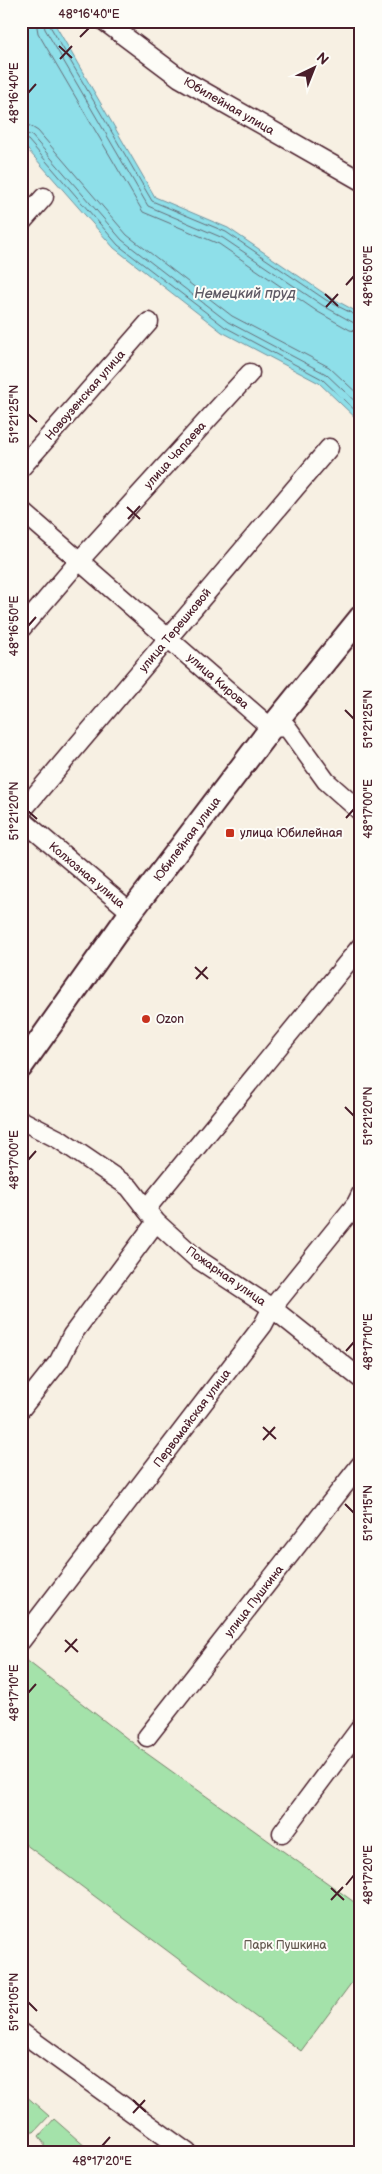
<svg xmlns="http://www.w3.org/2000/svg" width="382" height="2174" viewBox="0 0 382 2174" font-family="'Balsamiq Sans',sans-serif">
  <rect width="100%" height="100%" fill="#f7f0e3"/>
  <filter id="ink" filterUnits="userSpaceOnUse"><feTurbulence type="fractalNoise" baseFrequency=".02" numOctaves="2"/><feDisplacementMap in="SourceGraphic" scale="10" xChannelSelector="R" yChannelSelector="G"/><feConvolveMatrix kernelMatrix="1 2 1 2 8 2 1 2 1" color-interpolation-filters="sRGB"/></filter>
  <g filter="url(#ink)">
    <g fill="#a4e2aa" stroke="#77806a">
      <path d="M 21,1656 L 142,1750 L 361,1907 L 361,1970 L 301,2051 L 21,1841 Z"/>
      <path d="M 25,2095 L 49,2116 L 34,2132 L 21,2132 L 21,2099 Z"/>
      <path d="M 54,2119 L 87,2148 L 44,2149 L 44,2143 L 39,2136 Z"/>
    </g>
    <path fill="#8edfe9" stroke="#73929d" d="M 21,21 L 53,21 L 155,197 L 228,228 L 328,296 L 361,314 L 361,423 L 319,383 L 222,332 L 114,248 L 21,142 Z"/>
    <g fill="none" stroke-linecap="round" stroke-linejoin="round">
      <g stroke="#656c77" stroke-width="1">
        <path d="M 36,21 L 38,33 L 143,212 L 219,244 L 318,312 L 350,330 L 361,332"/>
        <path d="M 43,21 L 45,29 L 148,206 L 223,238 L 322,305 L 354,323 L 361,324"/>
        <path d="M 49,21 L 50,26 L 152,201 L 226,232 L 326,300 L 361,318"/>
        <path d="M 21,124 L 30,126 L 38,131 L 127,235 L 232,316 L 329,367 L 361,397"/>
        <path d="M 21,132 L 32,136 L 122,240 L 228,322 L 326,374 L 361,407"/>
        <path d="M 21,138 L 28,140 L 118,245 L 225,327 L 322,379 L 361,416"/>
      </g>
      <defs>
        <g id="minor">
          <path d="M 104,21 L 180,78 L 361,181"/>
          <path d="M 21,223 L 44,197"/>
          <path d="M 21,468 L 149,322"/>
          <path d="M 21,510 L 271,728 L 287,727 L 326,781 L 361,812"/>
          <path d="M 21,629 L 79,561 L 250,373"/>
          <path d="M 21,812 L 329,448"/>
          <path d="M 21,819 L 131,912"/>
          <path d="M 21,1120 L 60,1140 L 129,1187 L 156,1222 L 196,1258 L 272,1308 L 361,1379"/>
          <path d="M 146,1209 L 361,946"/>
          <path d="M 21,1409 L 59,1361 L 72,1335 L 156,1222"/>
          <path d="M 21,1641 L 263,1325 L 272,1308 L 356,1204 L 361,1194"/>
          <path d="M 147,1737 L 361,1464"/>
          <path d="M 282,1833 L 361,1727"/>
          <path d="M 21,2032 L 188,2153"/>
        </g>
        <path id="major" d="M 21,1067 L 131,912 L 271,728 L 361,617"/>
      </defs>
      <use href="#minor" stroke="#4a1f2b" stroke-width="21"/>
      <use href="#major" stroke="#4a1f2b" stroke-width="26"/>
      <use href="#minor" stroke="#fdfcf7" stroke-width="18"/>
      <use href="#major" stroke="#fdfcf7" stroke-width="22"/>
    </g>
  </g>
  <path fill="none" stroke="#4a1f2b" stroke-width="2" d="M 80,37 L 89,28M 59,46 L 72,58M 60,59 L 72,46M 28,93 L 36,84M 346,285 L 354,276M 325,294 L 338,306M 326,307 L 338,294M 28,414 L 37,422M 127,507 L 140,519M 128,519 L 140,506M 28,626 L 36,617M 345,710 L 354,719M 28,811 L 37,819M 346,818 L 354,809M 195,967 L 208,979M 196,979 L 207,967M 345,1107 L 354,1116M 28,1160 L 36,1151M 346,1351 L 354,1342M 263,1427 L 276,1439M 263,1440 L 275,1427M 345,1504 L 354,1513M 65,1640 L 78,1652M 65,1652 L 77,1639M 28,1693 L 36,1684M 346,1885 L 354,1875M 331,1888 L 344,1900M 331,1900 L 343,1887M 28,2002 L 37,2011M 133,2100 L 146,2112M 133,2113 L 145,2100M 102,2146 L 110,2137"/>
  <g fill="#c8321e" stroke="#fdfcf7" stroke-width="2">
    <rect x="225" y="828" width="10" height="10" rx="2.5"/>
    <circle cx="146" cy="1019" r="5"/>
  </g>
  <g text-anchor="middle" stroke-width="4" stroke-linejoin="round" paint-order="stroke">
    <g font-size="12" fill="#4a1f2b" stroke="#fdfcf7">
      <text transform="translate(229 106) rotate(30)" y="4">Юбилейная улица</text>
      <text transform="translate(85 395) rotate(-49)" y="4">Новоузенская улица</text>
      <text transform="translate(175 455) rotate(-48)" y="4">улица Чапаева</text>
      <text transform="translate(175 630) rotate(-50)" y="4">улица Терешковой</text>
      <text transform="translate(218 681) rotate(41)" y="4">улица Кирова</text>
      <text transform="translate(187 839) rotate(-53)" y="4">Юбилейная улица</text>
      <text transform="translate(87 875) rotate(40)" y="4">Колхозная улица</text>
      <text transform="translate(226 1276) rotate(35)" y="4">Пожарная улица</text>
      <text transform="translate(192 1418) rotate(-53)" y="4">Первомайская улица</text>
      <text transform="translate(254 1601) rotate(-52)" y="4">улица Пушкина</text>
    </g>
    <g font-size="12" fill="#4a1f2b" stroke="#fdfcf7" text-anchor="start">
      <text x="240" y="837">улица Юбилейная</text>
      <text x="156" y="1023">Ozon</text>
    </g>
    <g font-size="12" fill="#655a51" stroke="#fdfcf7">
      <text x="285" y="1949">Парк Пушкина</text>
    </g>
    <g font-size="14" font-style="italic" fill="#5e5964" stroke="#fdfcf7">
      <text x="245" y="298">Немецкий пруд</text>
    </g>
  </g>
  <rect width="382" height="2174" fill="none" stroke="#fdfcf7" stroke-width="55"/>
  <g transform="translate(314 68) rotate(43)" stroke="#fdfcf7" stroke-width="4" paint-order="stroke">
  <path d="M0-4L9 19L0 12L-9 19Z" fill="#4a1f2b"/>
  <text y="-8" font-size="14" font-weight="bold" text-anchor="middle" fill="#4a1f2b">N</text>
  </g>
  <rect x="28" y="28" width="326" height="2118" fill="none" stroke="#4a1f2b" stroke-width="2"/>
  <g font-size="12" text-anchor="middle" fill="#4a1f2b">
    <text x="89" y="18">48°16'40"E</text>
    <text transform="translate(14 93) rotate(-90)" y="4">48°16'40"E</text>
    <text transform="translate(368 276) rotate(-90)" y="4">48°16'50"E</text>
    <text transform="translate(14 414) rotate(-90)" y="4">51°21'25"N</text>
    <text transform="translate(14 626) rotate(-90)" y="4">48°16'50"E</text>
    <text transform="translate(368 719) rotate(-90)" y="4">51°21'25"N</text>
    <text transform="translate(368 809) rotate(-90)" y="4">48°17'00"E</text>
    <text transform="translate(14 811) rotate(-90)" y="4">51°21'20"N</text>
    <text transform="translate(368 1116) rotate(-90)" y="4">51°21'20"N</text>
    <text transform="translate(14 1160) rotate(-90)" y="4">48°17'00"E</text>
    <text transform="translate(368 1342) rotate(-90)" y="4">48°17'10"E</text>
    <text transform="translate(368 1513) rotate(-90)" y="4">51°21'15"N</text>
    <text transform="translate(14 1693) rotate(-90)" y="4">48°17'10"E</text>
    <text transform="translate(368 1875) rotate(-90)" y="4">48°17'20"E</text>
    <text transform="translate(14 2002) rotate(-90)" y="4">51°21'05"N</text>
    <text x="102" y="2165">48°17'20"E</text>
  </g>
</svg>
